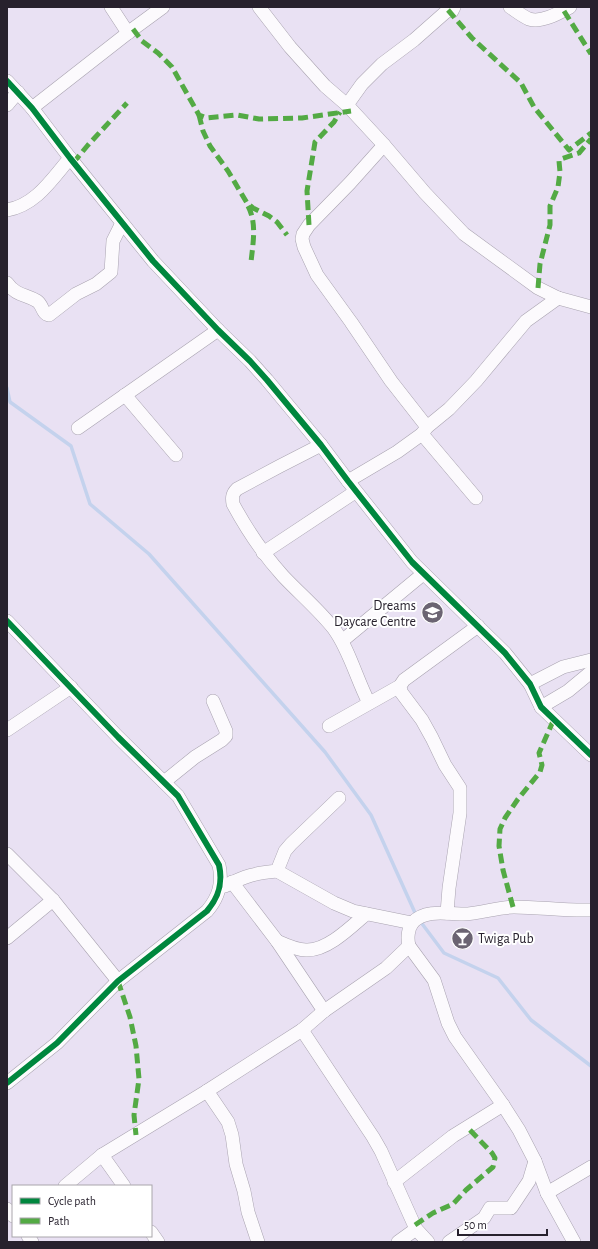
<svg xmlns="http://www.w3.org/2000/svg" width="598" height="1249" viewBox="0 0 598 1249" font-family="'Alegreya Sans',sans-serif">
  <rect width="100%" height="100%" fill="#e9e1f3"/>
  <g fill="none" stroke-linecap="round" stroke-linejoin="round">
    <g stroke="#c4d2ed" stroke-width="3.5">
      <path d="M 7,388 L 10,402 L 71,446 L 90,504 L 149,554 L 325,752 L 371,815 L 416,915"/>
      <path d="M 420,921 L 444,953 L 498,978 L 531,1020 L 591,1066"/>
    </g>
    <defs>
      <g id="minor">
        <path d="M 111,7 L 128,33"/>
        <path d="M 259,7 L 290,47 L 325,86 L 347,105 L 384,145 L 425,193 L 464,234 L 538,288 L 558,298 L 591,307"/>
        <path d="M 510,7 C 516,11 522,16 529,19 C 542,23 559,13 570,7"/>
        <path d="M 7,81 L 32,108 L 70,158 L 153,261 L 218,330 L 250,361 L 267,380 L 321,445 L 348,481 L 412,562 L 505,653 L 530,684 L 541,707 L 591,755"/>
        <path d="M 7,105 L 18,92"/>
        <path d="M 347,105 L 362,84 L 382,64 L 414,40 L 448,10 L 452,11 L 454,7"/>
        <path d="M 32,108 L 133,29 L 163,7"/>
        <path d="M 384,145 L 350,183 L 309,225 L 303,234 L 302,239 L 304,247 L 317,275 L 351,322 L 391,381 L 427,427"/>
        <path d="M 7,210 C 36,205 52,179 70,158"/>
        <path d="M 7,283 C 16,296 26,294 37,301 C 43,305 42,314 49,315 L 76,294 L 96,284 L 111,272 L 113,241 L 122,223"/>
        <path d="M 125,395 L 176,455"/>
        <path d="M 78,428 L 218,330"/>
        <path d="M 422,434 L 476,498"/>
        <path d="M 321,445 L 280,466 L 237,489 C 232,494 232,498 233,504 C 247,530 264,555 283,576 C 300,594 319,610 334,629 C 349,649 357,680 369,703"/>
        <path d="M 348,481 L 397,452 L 422,434 L 427,427 L 449,409 L 476,381 L 526,321 L 558,298"/>
        <path d="M 263,553 L 355,492"/>
        <path d="M 7,621 L 118,737 L 178,796 L 219,865 C 223,883 219,897 207,911 L 118,981 L 57,1043 L 7,1083"/>
        <path d="M 342,641 L 423,574"/>
        <path d="M 530,684 L 563,667 L 591,660"/>
        <path d="M 541,707 L 568,691 L 591,672"/>
        <path d="M 329,726 L 400,686"/>
        <path d="M 7,730 L 71,687"/>
        <path d="M 164,782 L 195,757 L 222,740 L 226,736 L 226,731 L 213,701"/>
        <path d="M 7,854 L 53,900 L 118,981"/>
        <path d="M 277,871 L 334,903 L 353,911 L 412,923"/>
        <path d="M 232,882 L 277,941 L 324,1011"/>
        <path d="M 225,886 C 245,876 255,873 277,871 L 285,851 L 291,844 L 339,798"/>
        <path d="M 447,913 L 449,888 L 460,813 L 460,788 L 445,765 L 432,738 L 422,720 L 401,692 L 400,686 L 404,680 L 478,626"/>
        <path d="M 7,938 L 53,900"/>
        <path d="M 277,941 C 286,945 297,950 306,950 C 327,951 351,927 366,914"/>
        <path d="M 409,946 L 434,980 L 448,1023 L 455,1037 L 503,1105 L 519,1130 L 535,1161 L 547,1193 L 574,1242"/>
        <path d="M 302,1030 L 373,1137 L 381,1151 L 416,1229 L 428,1242"/>
        <path d="M 207,1091 L 228,1122 L 232,1135 L 236,1164 L 244,1191 L 248,1212 L 258,1242"/>
        <path d="M 102,1155 L 124,1186"/>
        <path d="M 394,1182 L 453,1136 L 503,1105"/>
        <path d="M 65,1186 L 102,1155 L 207,1091 L 302,1030 L 324,1011 L 386,968 L 409,946 C 407,938 408,928 413,922 C 426,909 447,914 463,914 C 480,914 497,907 514,907 C 540,907 565,911 591,910"/>
        <path d="M 547,1193 L 591,1167"/>
        <path d="M 7,1209 L 13,1216"/>
        <path d="M 151,1232 L 158,1242"/>
        <path d="M 28,1236 L 32,1242"/>
        <path d="M 398,1242 L 416,1229"/>
        <path d="M 449,1242 L 484,1218 L 490,1208 L 511,1208 L 529,1181 L 535,1161"/>
      </g>
    </defs>
    <use href="#minor" stroke="#a9a3b0" stroke-width="14"/>
    <use href="#minor" stroke="#fcfafd" stroke-width="13"/>
    <g stroke="#53aa44" stroke-width="5" stroke-dasharray="10 5" stroke-linecap="butt">
      <path d="M 448,10 L 472,38 L 521,83 L 534,107 L 569,150 L 591,133"/>
      <path d="M 564,11 L 591,54"/>
      <path d="M 133,29 L 142,41 L 158,53 L 172,67 L 199,115 L 207,118 L 237,115 L 259,119 L 302,118 L 351,111"/>
      <path d="M 199,115 L 203,131 L 210,146 L 228,171 L 247,203 L 253,208 L 269,216 L 277,222 L 287,235"/>
      <path d="M 73,163 L 88,145 L 127,103"/>
      <path d="M 248,206 C 257,223 253,243 251,262"/>
      <path d="M 309,225 L 307,191 L 315,142 L 334,122 L 340,112"/>
      <path d="M 538,288 L 540,264 L 550,225 L 550,206 L 558,187 L 560,172 L 559,161 L 561,159 L 579,153 L 591,139"/>
      <path d="M 513,907 L 503,870 L 499,846 L 500,829 L 505,818 L 518,799 L 540,772 L 542,765 L 539,753 L 554,719"/>
      <path d="M 118,981 L 130,1017 L 136,1046 L 139,1079 L 134,1115 L 136,1135"/>
      <path d="M 415,1225 L 433,1213 L 453,1204 L 466,1190 L 493,1167 L 495,1158 L 492,1153 L 467,1127"/>
    </g>
    <defs>
      <g id="cycleway">
        <path d="M 7,81 L 32,108 L 70,158 L 153,261 L 218,330 L 250,361 L 267,380 L 321,445 L 348,481 L 412,562 L 505,653 L 530,684 L 541,707 L 591,755"/>
        <path d="M 7,621 L 118,737 L 178,796 L 219,865 C 223,883 219,897 207,911 L 118,981 L 57,1043 L 7,1083"/>
      </g>
    </defs>
    <use href="#cycleway" stroke="#fff" stroke-width="8"/>
    <use href="#cycleway" stroke="#00873e" stroke-width="6"/>
  </g>
  <defs>
    <symbol id="school-disc" viewBox="-11 -11 22 22"><circle r="9.5" fill="#6b6472" stroke="#fff"/><path d="M0-5L7-2L0 1L-7-2ZM-4 1L0 2.5L4 1V4Q0 6-4 4Z" fill="#fff"/></symbol>
    <symbol id="bar-disc" viewBox="-11 -11 22 22"><circle r="9.5" fill="#6b6472" stroke="#fff"/><path d="M-6-5H6L.8 .8V4.5H3.5V6h-7V4.5H-.8V.8Z" fill="#fff"/></symbol>
  </defs>
  <g fill-rule="evenodd">
    <use href="#school-disc" x="420" y="600" width="25" height="25"/>
    <use href="#bar-disc" x="450" y="926" width="25" height="25"/>
  </g>
  <g text-anchor="middle" stroke-width="4" stroke-linejoin="round" paint-order="stroke">
    <g font-size="14" fill="#27212d" stroke="#fff" text-anchor="end">
      <text x="416" y="610">Dreams<tspan x="416" dy="16">Daycare Centre</tspan></text>
      <text x="478" y="943" text-anchor="start">Twiga Pub</text>
    </g>
  </g>
  <rect width="598" height="1249" fill="none" stroke="#27212d" stroke-width="16"/>
  <rect x="12" y="1185" width="140" height="52" fill="#ffffff" stroke="#a9a6ab"/>
  <rect x="20" y="1198" width="20" height="6" fill="#00873e" stroke="#a9a6ab"/>
  <text x="48" y="1205" font-size="12" fill="#27212d">Cycle path</text>
  <rect x="20" y="1218" width="20" height="6" fill="#53aa44" stroke="#a9a6ab"/>
  <text x="48" y="1225" font-size="12" fill="#27212d">Path</text>
  <path d="M458 1229v6h89v-6" fill="none" stroke="#27212d" stroke-width="2"/>
  <text x="464" y="1229" font-size="12" fill="#27212d" stroke="#ffffff" stroke-width="3" paint-order="stroke">50 m</text>
</svg>
